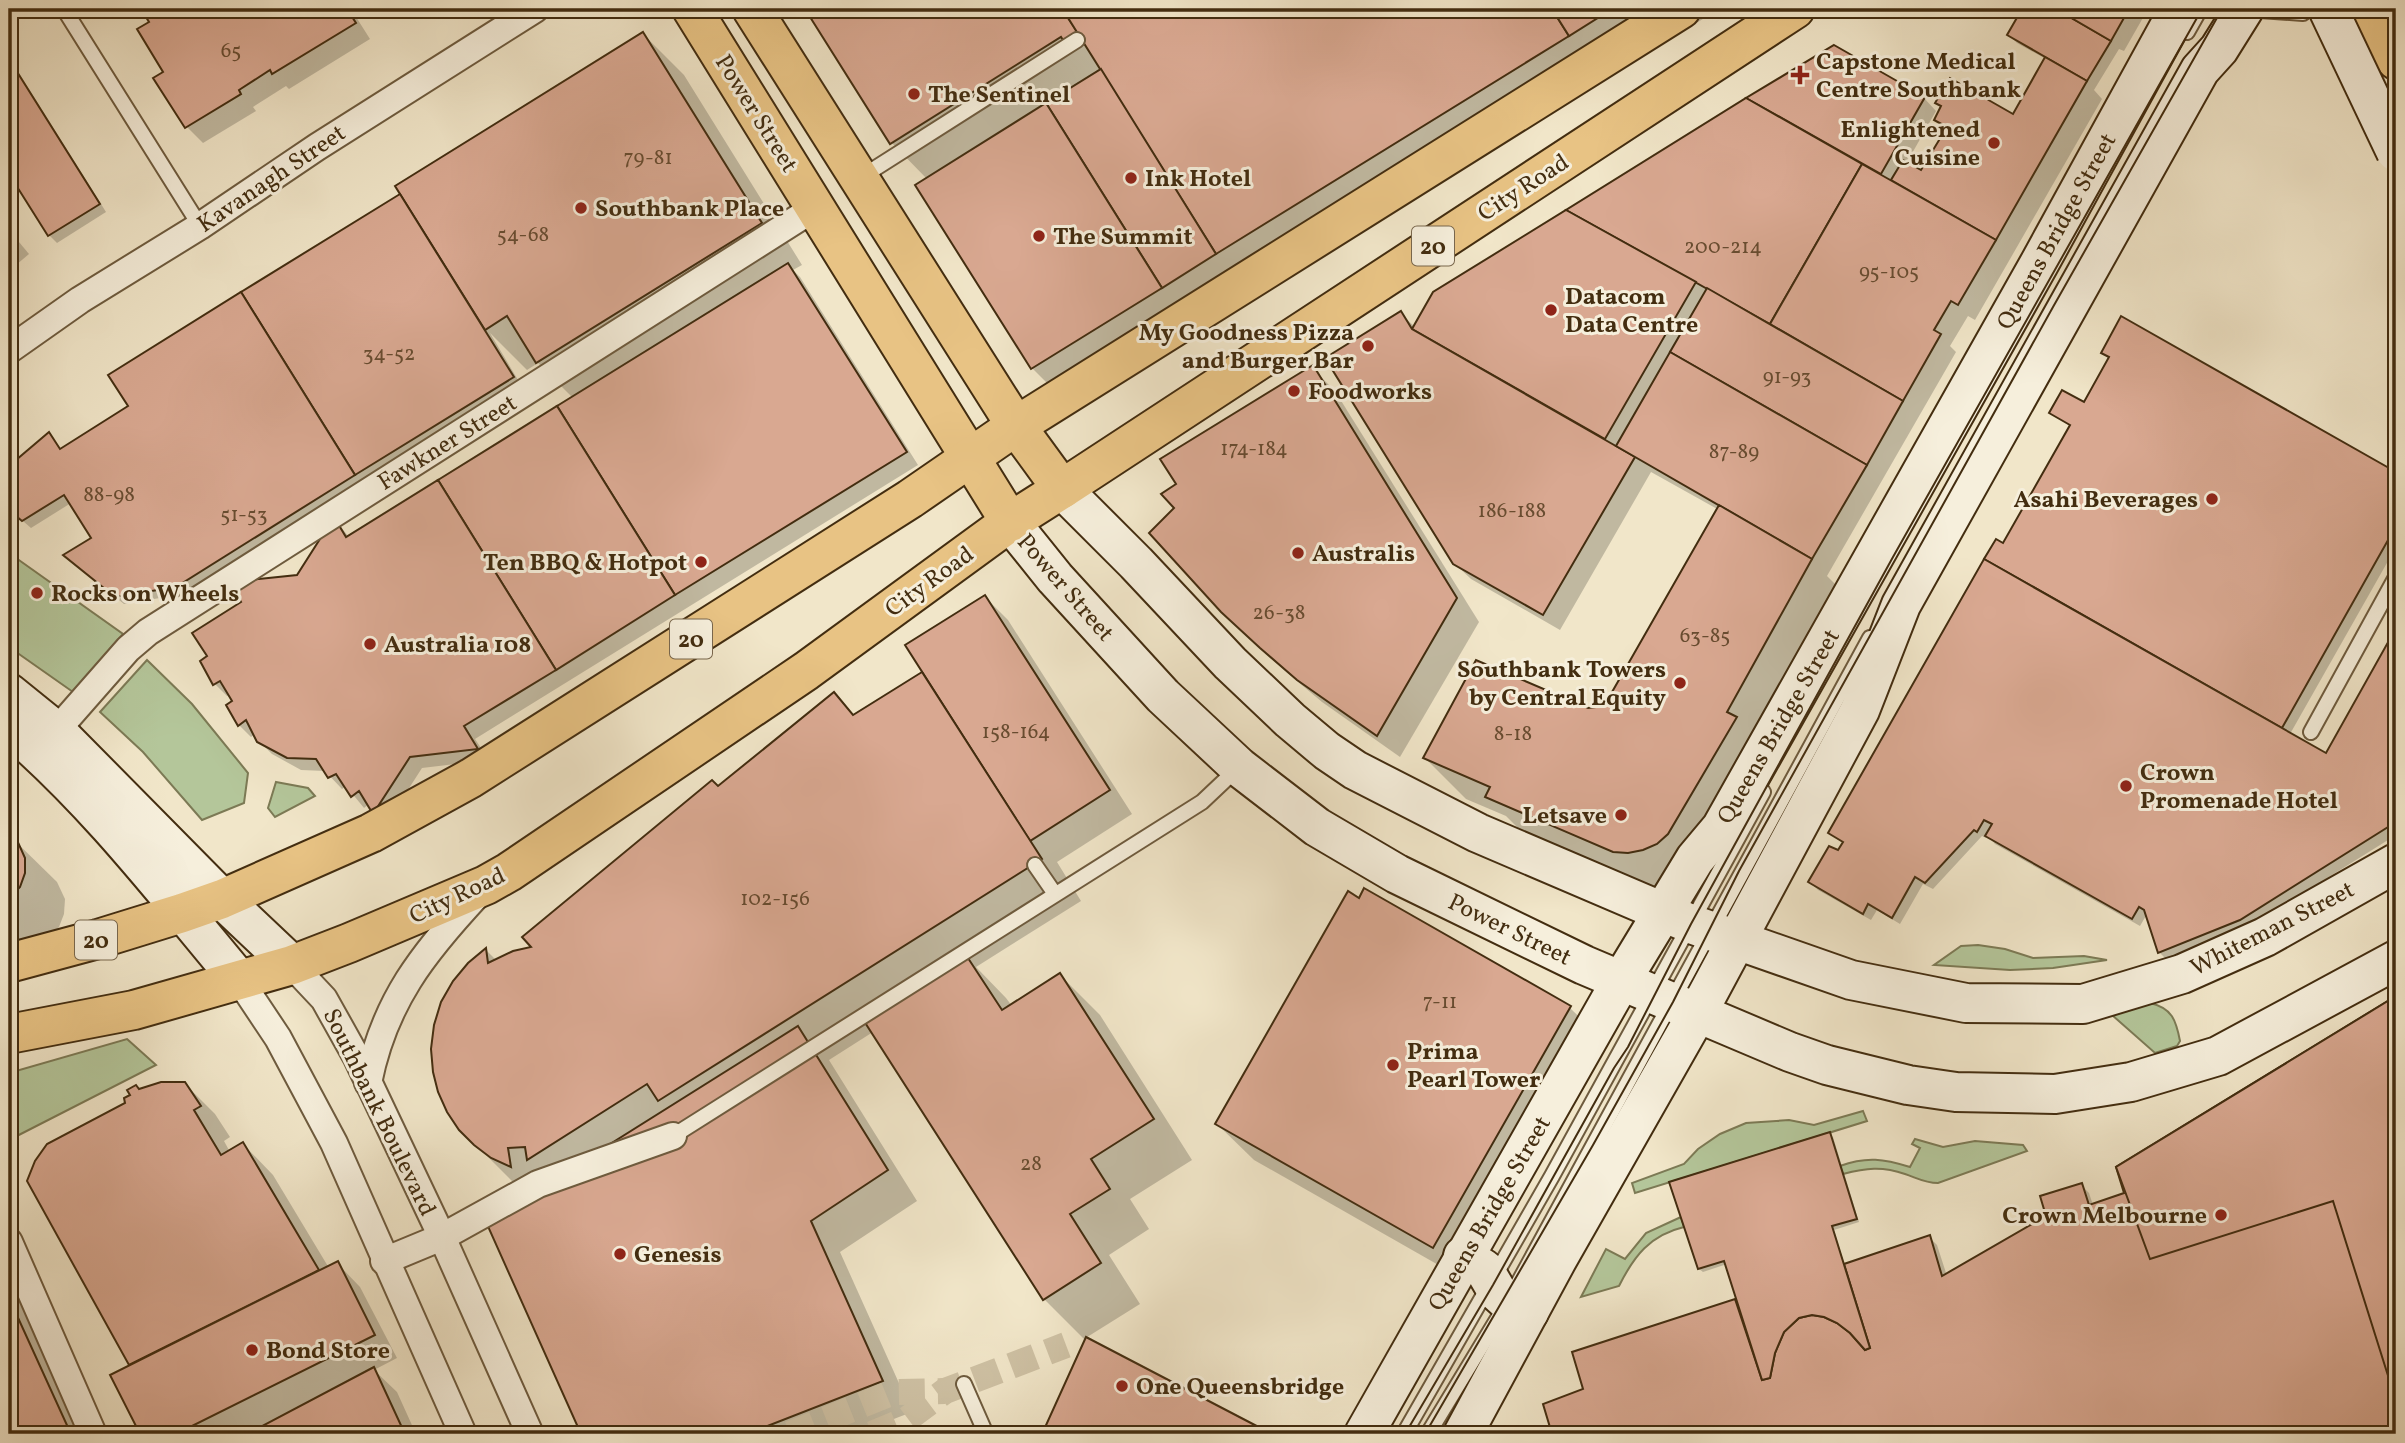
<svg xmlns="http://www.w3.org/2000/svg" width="2405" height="1443" viewBox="0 0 2405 1443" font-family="Vollkorn,serif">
  <rect width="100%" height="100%" fill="#f1e6c9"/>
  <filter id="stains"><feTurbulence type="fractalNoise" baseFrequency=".00286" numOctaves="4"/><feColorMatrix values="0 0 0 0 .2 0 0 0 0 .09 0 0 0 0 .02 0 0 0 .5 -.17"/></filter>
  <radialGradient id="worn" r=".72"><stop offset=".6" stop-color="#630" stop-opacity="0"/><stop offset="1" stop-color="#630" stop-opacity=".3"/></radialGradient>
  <g fill="#b4c69a" stroke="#7c7a55" stroke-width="2">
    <path d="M 9,553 L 123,634 L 73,692 L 9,647 Z"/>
    <path d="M 147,660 L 192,704 L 248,773 L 244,803 L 202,820 L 143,752 L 100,712 Z"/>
    <path d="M 276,782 L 308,788 L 315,796 L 275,817 L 268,808 Z"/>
    <path d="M 1978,945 L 2005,949 L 2033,958 L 2084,956 L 2107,960 L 2053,968 L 2010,970 L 1934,965 L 1961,946 Z"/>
    <path d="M 2150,1003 C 2172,1008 2176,1020 2180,1041 L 2177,1046 L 2155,1053 L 2112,1015 Z"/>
    <path d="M 127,1039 L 156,1065 L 9,1140 L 9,1073 Z"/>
    <path d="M 1863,1111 L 1867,1121 L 1635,1193 L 1632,1183 L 1684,1164 L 1698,1149 L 1720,1134 L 1746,1123 L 1789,1120 L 1814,1125 Z"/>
    <path d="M 1915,1139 L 1943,1147 L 1975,1141 L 2023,1145 L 2027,1151 L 1938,1183 C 1925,1183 1917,1178 1905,1174 C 1882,1166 1866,1168 1843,1174 L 1840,1166 C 1867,1156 1884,1159 1910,1167 L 1920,1148 L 1912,1144 Z"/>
    <path d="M 1681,1217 L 1684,1227 C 1650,1235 1634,1256 1619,1286 L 1581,1297 L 1606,1249 L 1625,1259 L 1646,1233 Z"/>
  </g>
  <g fill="#0003">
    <path d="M 143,9 L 351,9 L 370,39 L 289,89 L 286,86 L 253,107 L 256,111 L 203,143 L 187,127 L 156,78 L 165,73 L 151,22 Z"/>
    <path d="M 807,9 L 1719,9 L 1073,409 L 1032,368 L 917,185 L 927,179 L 891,142 Z"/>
    <path d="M 2024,9 L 2148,9 L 2124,51 L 2119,49 L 2094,90 L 2102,99 L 1975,320 L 1968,316 L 1950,346 L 1956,352 L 1827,576 L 1852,601 L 1777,760 L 1709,875 L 1698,884 L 1655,892 L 1528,838 L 1506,816 L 1466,799 L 1425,758 L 1588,710 L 1605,707 L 1719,510 L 1651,472 L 1560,630 L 1471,579 L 1454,563 L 1401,314 L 1415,327 L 1434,293 L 1834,47 L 1924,98 L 1936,111 L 1906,164 L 1922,173 L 1947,130 L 1936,119 L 1943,108 L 1938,103 L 2013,116 L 2046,59 L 2017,43 L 2009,35 Z"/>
    <path d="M 643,34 L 684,75 L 802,265 L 793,270 L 800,277 L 918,465 L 475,739 L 489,760 L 422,768 L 386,824 L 369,804 L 364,808 L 346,786 L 342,789 L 325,771 L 301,770 L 272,754 L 259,741 L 255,734 L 251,737 L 239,725 L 234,701 L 230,694 L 227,696 L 215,684 L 202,662 L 298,576 L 335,520 L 349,537 L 573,398 L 538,363 L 527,370 L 490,333 L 521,385 L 184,594 L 124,604 L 73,563 L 94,539 L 71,503 L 31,528 L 9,509 L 9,468 L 49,434 L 62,450 L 130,407 L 111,375 L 402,194 Z"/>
    <path d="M 9,57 L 106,212 L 57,243 L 49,235 L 9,170 Z"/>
    <path d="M 9,230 L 29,254 L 9,271 Z"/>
    <path d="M 2122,319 L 2396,474 L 2396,547 L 2290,734 L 2326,755 L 2396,632 L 2396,835 L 2249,927 L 2167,960 L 2159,952 L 2147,914 L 2140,926 L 1995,844 L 1987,835 L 1986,838 L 1982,836 L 1933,889 L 1923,884 L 1900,924 L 1877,910 L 1871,920 L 1818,890 L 1810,882 L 1839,853 L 1844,844 L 1830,833 L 1997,541 L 2003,545 L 2071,427 L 2051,413 L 2084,404 L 2110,360 L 2103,353 Z"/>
    <path d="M 1312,368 L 1335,391 L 1479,622 L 1400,757 L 1322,702 L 1285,671 L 1222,611 L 1177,508 L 1178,485 Z"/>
    <path d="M 985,597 L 1008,620 L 1132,814 L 1057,862 L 1081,901 L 976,967 L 1006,998 L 1012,1006 L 1060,975 L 1100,1015 L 1192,1160 L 1130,1199 L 1149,1229 L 1109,1255 L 1140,1304 L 1084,1339 L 1044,1299 L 873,1032 L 829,1060 L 917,1201 L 840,1252 L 912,1412 L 855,1434 L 583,1434 L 488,1222 L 517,1186 L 460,1129 L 486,950 L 497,961 L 535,948 L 718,788 L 834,694 L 855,716 L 925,672 Z"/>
    <path d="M 9,835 L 57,882 L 65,899 L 64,914 L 59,927 L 50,937 L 9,951 Z"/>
    <path d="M 1364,891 L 1570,1008 L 1607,1044 L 1470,1283 L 1254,1160 L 1217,1124 Z"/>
    <path d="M 2396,998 L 2396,1434 L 1554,1434 L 1545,1405 L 1585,1390 L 1735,1301 L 1740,1306 L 1727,1264 L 1703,1272 L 1699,1269 L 1672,1184 L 1829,1134 L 1833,1137 L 1859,1222 L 1834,1230 L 1845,1266 L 1929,1237 L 1937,1245 L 1947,1276 L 2048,1217 L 2081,1185 L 2089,1193 L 2093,1205 L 2128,1194 L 2118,1168 Z"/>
    <path d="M 184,1083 L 215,1114 L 230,1137 L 224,1141 L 230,1152 L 243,1144 L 273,1175 L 329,1268 L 338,1264 L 360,1287 L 397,1358 L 374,1370 L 397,1392 L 416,1434 L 142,1434 L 113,1376 L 133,1366 L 130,1364 L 127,1103 L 139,1091 Z"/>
    <path d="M 9,1273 L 82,1434 L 9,1434 Z"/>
    <path d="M 1087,1340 L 1268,1434 L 1044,1434 Z"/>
  </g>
  <g fill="#d9a891" stroke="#432d10" stroke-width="2">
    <path d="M 141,9 L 347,9 L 356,23 L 272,74 L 270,70 L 239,90 L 241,94 L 185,128 L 153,78 L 163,72 L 137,29 L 149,22 Z"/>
    <path d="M 805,9 L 1072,9 L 1065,13 L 1080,36 L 1066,45 L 1061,37 L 890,144 Z"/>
    <path d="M 1072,9 L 1552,9 L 1569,36 L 1216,254 L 1065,13 Z"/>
    <path d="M 1552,9 L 1612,9 L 1569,36 Z"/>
    <path d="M 2022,9 L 2056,9 L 2111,41 L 2087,81 L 2007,35 Z"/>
    <path d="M 2056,9 L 2129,9 L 2111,41 Z"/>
    <path d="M 643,32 L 762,223 L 536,363 L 507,316 L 485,330 L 395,186 Z"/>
    <path d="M 1834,45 L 1925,97 L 1881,174 L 1746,98 Z"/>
    <path d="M 2045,57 L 2087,81 L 1996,240 L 1891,180 L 1903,160 L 1921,170 L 1947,127 L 1934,120 L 1941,106 L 1935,103 L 1950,78 L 2013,114 Z"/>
    <path d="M 9,59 L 100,204 L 48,236 L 9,174 Z"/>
    <path d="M 1101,69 L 1216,254 L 1162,288 L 1046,103 Z"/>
    <path d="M 1746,98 L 1862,164 L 1770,324 L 1566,210 Z"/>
    <path d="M 1046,103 L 1162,288 L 1031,369 L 915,185 Z"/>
    <path d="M 1862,164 L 1996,240 L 1958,305 L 1951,301 L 1934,330 L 1941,334 L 1903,401 L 1770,324 Z"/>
    <path d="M 400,194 L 514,377 L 355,475 L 241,292 Z"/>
    <path d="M 1566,210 L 1696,282 L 1605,439 L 1412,329 L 1433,292 Z"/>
    <path d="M 788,263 L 907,452 L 675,595 L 557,406 Z"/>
    <path d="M 1707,288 L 1903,401 L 1867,465 L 1670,352 Z"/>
    <path d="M 241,292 L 355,475 L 176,587 L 115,597 L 63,555 L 91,538 L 64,495 L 22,521 L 9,510 L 9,466 L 49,432 L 60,449 L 128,406 L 108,375 Z"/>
    <path d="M 1401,311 L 1412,329 L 1635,457 L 1543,615 L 1453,564 L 1325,358 Z"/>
    <path d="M 2121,316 L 2396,472 L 2396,526 L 2282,728 L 1984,559 L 1996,539 L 2003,543 L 2070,425 L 2049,413 L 2062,390 L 2084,402 L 2109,357 L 2101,353 Z"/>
    <path d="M 1670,352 L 1867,465 L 1812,559 L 1616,446 Z"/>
    <path d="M 1313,365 L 1457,598 L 1377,736 L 1297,680 L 1260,648 L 1221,612 L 1149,533 L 1174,508 L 1161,494 L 1176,484 L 1160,459 Z"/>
    <path d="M 557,406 L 675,595 L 556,670 L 438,480 Z"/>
    <path d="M 438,480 L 556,670 L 464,726 L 478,749 L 410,757 L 373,814 L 359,791 L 351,797 L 336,774 L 328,778 L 316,759 L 287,758 L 257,742 L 246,720 L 238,726 L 226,705 L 232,701 L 220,681 L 213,685 L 200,661 L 207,656 L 192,633 L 241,602 L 229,582 L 297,575 L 334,517 L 346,537 Z"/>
    <path d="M 1719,505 L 1812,559 L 1727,712 L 1737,717 L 1668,834 L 1657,844 L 1643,850 L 1628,853 L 1613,852 L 1485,797 L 1490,787 L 1423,758 L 1476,660 L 1588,708 L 1604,706 Z"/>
    <path d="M 1984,559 L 2326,753 L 2396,628 L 2396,822 L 2240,920 L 2158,953 L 2144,910 L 2139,907 L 2132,919 L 1985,836 L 1992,824 L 1984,820 L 1977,832 L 1974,830 L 1925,883 L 1915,877 L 1892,918 L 1868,904 L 1863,914 L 1808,882 L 1829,846 L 1838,850 L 1843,842 L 1828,833 Z"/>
    <path d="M 985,595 L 1110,790 L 1030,841 L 905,645 Z"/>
    <path d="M 922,672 L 1042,859 L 658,1101 L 647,1084 L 527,1160 L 525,1147 L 508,1148 L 511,1167 L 491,1158 L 474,1145 L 459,1130 L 447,1112 L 438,1092 L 433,1072 L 431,1049 L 434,1025 L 441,1002 L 453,981 L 468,963 L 486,948 L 488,963 L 513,951 L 531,947 L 522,937 L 712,780 L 718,786 L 834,692 L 853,715 Z"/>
    <path d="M 9,833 L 17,840 L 25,858 L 25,873 L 20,887 L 9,898 Z"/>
    <path d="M 1364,888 L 1571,1006 L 1433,1248 L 1215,1124 L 1348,891 L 1359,898 Z"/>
    <path d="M 966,955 L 1002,1010 L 1060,973 L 1154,1119 L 1091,1159 L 1110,1189 L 1070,1214 L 1101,1263 L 1043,1300 L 864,1021 Z"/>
    <path d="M 2396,996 L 2396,1434 L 1552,1434 L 1543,1404 L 1583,1389 L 1572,1352 L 1735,1299 L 1762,1380 L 1770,1378 L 1775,1353 L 1784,1332 L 1799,1318 L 1812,1315 L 1824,1317 L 1837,1323 L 1850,1333 L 1865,1350 L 1870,1348 L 1844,1264 L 1930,1235 L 1942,1276 L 2046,1216 L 2040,1196 L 2082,1183 L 2089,1205 L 2124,1193 L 2116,1167 Z"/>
    <path d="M 2396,996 L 2396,1401 L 2333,1201 L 2150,1259 L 2116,1167 Z"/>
    <path d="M 798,1026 L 888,1170 L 811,1221 L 883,1381 L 747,1434 L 581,1434 L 486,1222 Z"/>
    <path d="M 161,1082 L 185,1082 L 201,1106 L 194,1110 L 221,1155 L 243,1142 L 319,1270 L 129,1365 L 27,1181 L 35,1161 L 47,1144 L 125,1103 L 124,1098 L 130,1095 L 127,1090 L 136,1085 L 139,1089 Z"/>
    <path d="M 1830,1132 L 1857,1219 L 1832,1226 L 1870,1348 L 1865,1350 L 1850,1333 L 1837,1323 L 1824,1317 L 1812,1315 L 1799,1318 L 1784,1332 L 1775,1353 L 1770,1378 L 1762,1380 L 1724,1261 L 1698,1269 L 1669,1182 Z"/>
    <path d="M 338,1261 L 375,1335 L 176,1434 L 140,1434 L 110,1375 Z"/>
    <path d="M 9,1298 L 71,1434 L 9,1434 Z"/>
    <path d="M 1086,1337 L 1272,1434 L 1042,1434 Z"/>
    <path d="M 374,1367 L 405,1434 L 247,1434 Z"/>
  </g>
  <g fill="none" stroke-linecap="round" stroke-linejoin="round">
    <g stroke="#cec1a4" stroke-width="26" stroke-dasharray="26 13" stroke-linecap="butt">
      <path d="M 790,1434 L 894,1392 L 945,1391"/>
      <path d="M 872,1434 L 906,1420 L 945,1391 L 1066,1345"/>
    </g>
    <defs>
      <g id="lane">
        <path d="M 64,9 L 200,226"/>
        <path d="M 2246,9 L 2303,13"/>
        <path d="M 2187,32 L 2200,9"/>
        <path d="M 860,178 L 1077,40"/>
        <path d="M 2311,732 L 2396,577"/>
        <path d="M 1035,865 L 1055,894"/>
        <path d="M 673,1136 L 1202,802 L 1238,768"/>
        <path d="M 964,1384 L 986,1434"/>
        <path d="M 1404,1434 L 1552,1176 L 1763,792"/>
        <path d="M 1428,1434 L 1508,1302 L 1870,638"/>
      </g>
      <g id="street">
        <path d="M 9,350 L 80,300 L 200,226 L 317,147 L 535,9"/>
        <path d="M 56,731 L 128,649 L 148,632 L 816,207"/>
        <path d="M 292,965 L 324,999 L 357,1058 L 442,1237 L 530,1434"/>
        <path d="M 240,981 L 278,1038 L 334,1143 L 463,1434"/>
        <path d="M 368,1083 C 384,1002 423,953 478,894"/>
        <path d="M 9,1242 L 93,1434"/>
        <path d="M 384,1261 L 442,1237 L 538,1184 L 673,1136"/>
      </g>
      <g id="secondary">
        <path d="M 1062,489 L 1136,563 L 1230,663 L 1290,720 L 1327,751 L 1355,770 L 1478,833 L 1691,924 L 1851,980 L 1966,1003 L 2083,1004 L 2182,974 L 2265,937 L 2396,863"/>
        <path d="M 1010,522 L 1055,578 L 1163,696 L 1239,767 L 1317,827 L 1397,874 L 1584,965 L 1790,1052 L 1827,1065 L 1908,1085 L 1956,1092 L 2055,1094 L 2131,1082 L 2218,1056 L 2396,960"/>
        <path d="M 9,693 L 56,731 L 222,899 L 292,965"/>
        <path d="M 9,727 C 96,801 167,894 240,981"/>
        <path d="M 1463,1256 L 1484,1269 L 1498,1293 L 1508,1302 L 1529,1312"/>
        <path d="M 1364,1434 L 1621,981 L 1695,859 L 1721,828 L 2039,264 L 2179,9"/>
        <path d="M 1463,1434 L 1557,1260 L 1698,1012 L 1860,710 L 1901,605 L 2200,70 L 2219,49 L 2244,9"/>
      </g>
      <g id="primary">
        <path d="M 1016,426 L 1681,9"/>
        <path d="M 1062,489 L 1795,9"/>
      </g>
      <g id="highway">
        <path d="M 692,9 L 1010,522"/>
        <path d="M 2369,9 L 2396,60"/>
        <path d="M 9,963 L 98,939 L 182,913 L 222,899 L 371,833 L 471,778 L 910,499 L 1016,426"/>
        <path d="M 9,1034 L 134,1010 L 292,965 L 349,943 L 486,885 L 509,872 L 806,671 L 1010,522 L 1062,489 L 1016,426 L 752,9"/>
      </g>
    </defs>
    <use href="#lane" stroke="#6e5b3e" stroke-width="18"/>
    <use href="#street" stroke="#6e5b3e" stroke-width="30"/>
    <use href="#secondary" stroke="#432d10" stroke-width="42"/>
    <use href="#primary" stroke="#432d10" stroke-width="42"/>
    <use href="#highway" stroke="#432d10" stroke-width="42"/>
    <use href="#lane" stroke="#f6efdc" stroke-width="14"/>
    <use href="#street" stroke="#f6efdc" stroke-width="26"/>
    <use href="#secondary" stroke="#f6efdc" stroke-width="38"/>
    <use href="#primary" stroke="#e8c384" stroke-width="38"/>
    <use href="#highway" stroke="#e8c384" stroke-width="38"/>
    <g stroke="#432d10" stroke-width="2">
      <path d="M 1405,1434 L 1493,1285 L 1614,1068 L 1628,1047 L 1691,924 L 1893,557 L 2202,9"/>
      <path d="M 1425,1434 L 1593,1145 L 1673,1002 L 1739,871 L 2053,307 L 2222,9"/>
    </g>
    <defs>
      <path id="secondary-bridge" d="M 2328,9 L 2396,152"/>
    </defs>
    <use href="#secondary-bridge" stroke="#432d10" stroke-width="42" stroke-linecap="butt"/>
    <use href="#secondary-bridge" stroke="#f6efdc" stroke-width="38"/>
  </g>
  <g fill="#8f2418" stroke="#f6efdc" stroke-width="2.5">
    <path d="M1796.5 64.5h7v7h7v7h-7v7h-7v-7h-7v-7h7z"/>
    <circle cx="914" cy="94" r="7"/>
    <circle cx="1994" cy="143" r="7"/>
    <circle cx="1131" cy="178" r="7"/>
    <circle cx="581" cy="208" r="7"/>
    <circle cx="1039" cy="236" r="7"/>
    <circle cx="1551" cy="310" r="7"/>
    <circle cx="1368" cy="346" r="7"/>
    <circle cx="1294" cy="391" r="7"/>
    <circle cx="2212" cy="499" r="7"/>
    <circle cx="1298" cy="553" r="7"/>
    <circle cx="701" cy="562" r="7"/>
    <circle cx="37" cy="593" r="7"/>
    <circle cx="370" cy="644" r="7"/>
    <circle cx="1680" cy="683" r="7"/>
    <circle cx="2126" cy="786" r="7"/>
    <circle cx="1621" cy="815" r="7"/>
    <circle cx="1393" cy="1065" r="7"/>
    <circle cx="2221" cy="1215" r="7"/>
    <circle cx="620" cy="1254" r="7"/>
    <circle cx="252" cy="1350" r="7"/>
    <circle cx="1122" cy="1386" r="7"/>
  </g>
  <g text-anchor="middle" stroke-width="6" stroke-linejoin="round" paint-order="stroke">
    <g font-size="21" fill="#684c30">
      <text x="231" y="57">65</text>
      <text x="648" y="164">79-81</text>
      <text x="523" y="241">54-68</text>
      <text x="1723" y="253">200-214</text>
      <text x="1889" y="278">95-105</text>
      <text x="389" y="360">34-52</text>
      <text x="1787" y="383">91-93</text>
      <text x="1254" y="455">174-184</text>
      <text x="1734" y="458">87-89</text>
      <text x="109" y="501">88-98</text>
      <text x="1512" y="517">186-188</text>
      <text x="244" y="521">51-53</text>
      <text x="1279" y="619">26-38</text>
      <text x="1705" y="642">63-85</text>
      <text x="1016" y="738">158-164</text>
      <text x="1513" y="740">8-18</text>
      <text x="775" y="905">102-156</text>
      <text x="1440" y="1008">7-11</text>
      <text x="1031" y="1170">28</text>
    </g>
    <g fill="#f6efdc" stroke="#79674d" stroke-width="2">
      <rect x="1412" y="226.5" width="42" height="39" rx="5"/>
      <rect x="670" y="619.5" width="42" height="39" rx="5"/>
      <rect x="75" y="920.5" width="42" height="39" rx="5"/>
    </g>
    <g font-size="23" font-weight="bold" fill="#432d10">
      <text x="1433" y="254">20</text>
      <text x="691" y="647">20</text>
      <text x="96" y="948">20</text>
    </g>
    <g font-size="24" font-weight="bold" fill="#432d10" stroke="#f6efdc" text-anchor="start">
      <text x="1816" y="69">Capstone Medical<tspan x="1816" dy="28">Centre Southbank</tspan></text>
      <text x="928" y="102">The Sentinel</text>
      <text x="1980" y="137" text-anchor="end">Enlightened<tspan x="1980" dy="28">Cuisine</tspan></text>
      <text x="1145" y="186">Ink Hotel</text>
      <text x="595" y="216">Southbank Place</text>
      <text x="1053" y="244">The Summit</text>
      <text x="1565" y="304">Datacom<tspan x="1565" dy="28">Data Centre</tspan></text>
      <text x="1354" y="340" text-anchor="end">My Goodness Pizza<tspan x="1354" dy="28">and Burger Bar</tspan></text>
      <text x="1308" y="399">Foodworks</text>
      <text x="2198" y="507" text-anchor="end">Asahi Beverages</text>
      <text x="1312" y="561">Australis</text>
      <text x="687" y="570" text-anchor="end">Ten BBQ &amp; Hotpot</text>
      <text x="51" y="601">Rocks on Wheels</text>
      <text x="384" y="652">Australia 108</text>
      <text x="1666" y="677" text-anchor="end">Southbank Towers<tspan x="1666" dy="28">by Central Equity</tspan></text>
      <text x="2140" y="780">Crown<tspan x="2140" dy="28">Promenade Hotel</tspan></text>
      <text x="1607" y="823" text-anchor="end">Letsave</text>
      <text x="1407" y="1059">Prima<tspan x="1407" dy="28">Pearl Tower</tspan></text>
      <text x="2207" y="1223" text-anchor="end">Crown Melbourne</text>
      <text x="634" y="1262">Genesis</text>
      <text x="266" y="1358">Bond Store</text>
      <text x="1136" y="1394">One Queensbridge</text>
    </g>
    <g font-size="24" fill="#432d10" stroke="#f6efdc">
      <text transform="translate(757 113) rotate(58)" y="8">Power Street</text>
      <text transform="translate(271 178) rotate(-34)" y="8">Kavanagh Street</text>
      <text transform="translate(1523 187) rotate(-33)" y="8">City Road</text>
      <text transform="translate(2056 231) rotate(-61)" y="8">Queens Bridge Street</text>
      <text transform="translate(447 442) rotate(-32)" y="8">Fawkner Street</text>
      <text transform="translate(929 581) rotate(-36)" y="8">City Road</text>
      <text transform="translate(1066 587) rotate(49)" y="8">Power Street</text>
      <text transform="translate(1778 726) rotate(-60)" y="8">Queens Bridge Street</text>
      <text transform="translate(457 895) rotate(-25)" y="8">City Road</text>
      <text transform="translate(2272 928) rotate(-27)" y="8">Whiteman Street</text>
      <text transform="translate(1510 929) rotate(26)" y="8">Power Street</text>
      <text transform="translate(380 1112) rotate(64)" y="8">Southbank Boulevard</text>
      <text transform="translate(1489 1213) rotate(-60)" y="8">Queens Bridge Street</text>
    </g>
  </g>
  <rect width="2405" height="1443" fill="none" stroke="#f1e6c9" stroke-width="35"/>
  <rect x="10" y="10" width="2384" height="1422" fill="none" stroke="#432d10" stroke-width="3.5"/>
  <rect x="18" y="18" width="2370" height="1408" fill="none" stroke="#432d10" stroke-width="2"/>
  <rect width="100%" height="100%" filter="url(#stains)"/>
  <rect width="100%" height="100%" fill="url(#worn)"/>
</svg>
